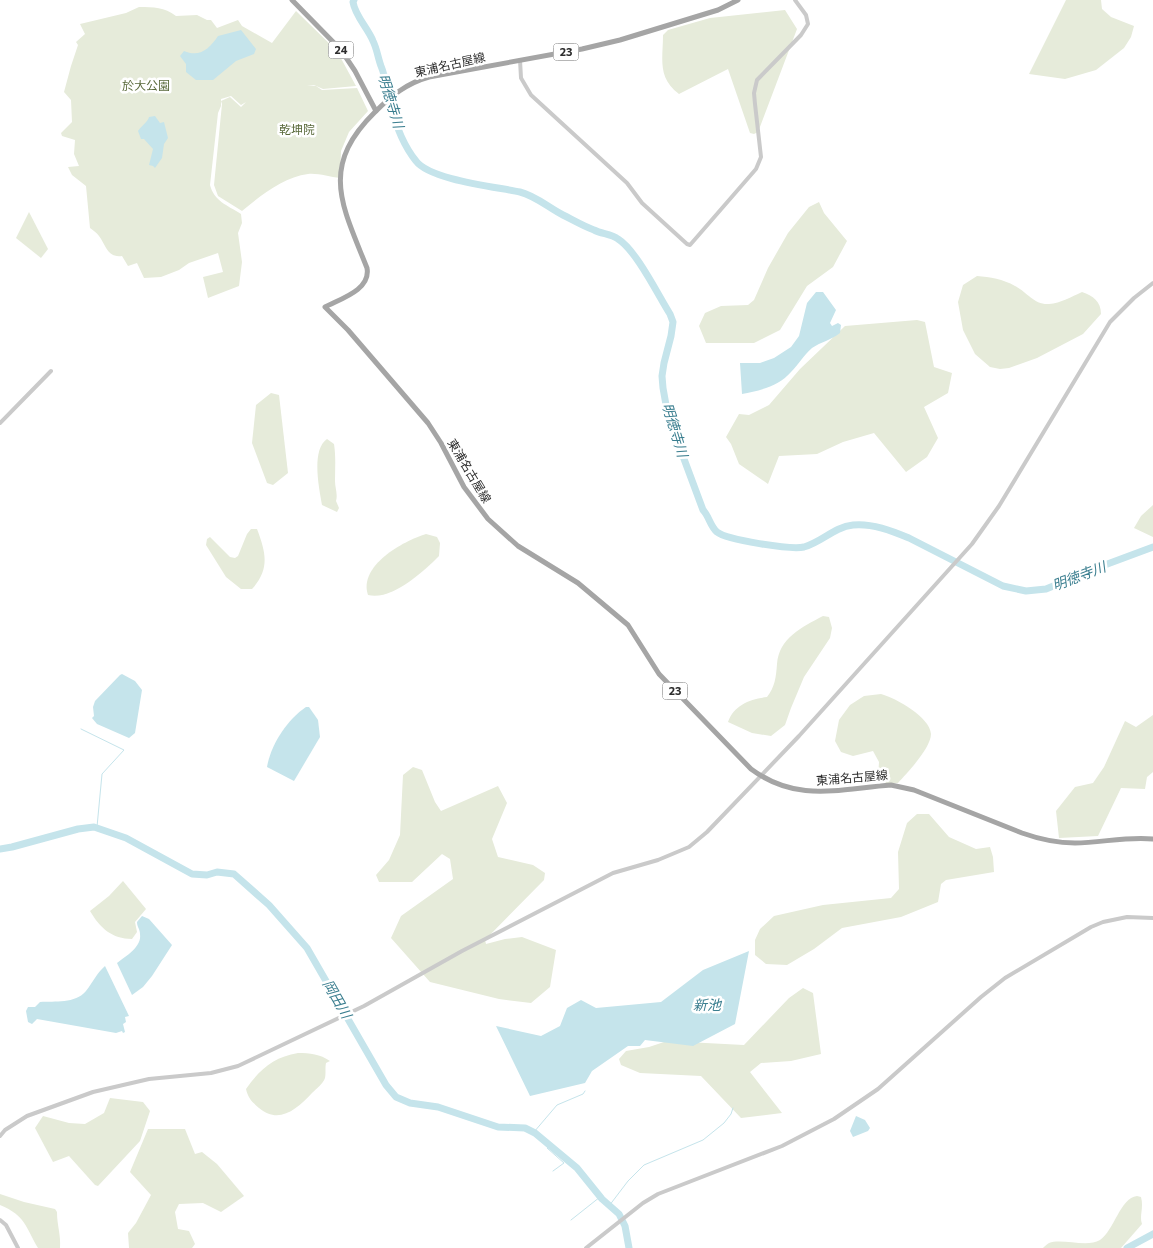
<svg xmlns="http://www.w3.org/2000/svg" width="1153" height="1248" viewBox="0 0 1153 1248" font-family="Commissioner,'Noto Sans JP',sans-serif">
  <rect width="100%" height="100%" fill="#fff"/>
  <g fill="#e6ebda">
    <path d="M 1066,0 L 1101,0 L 1102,9 L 1111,17 L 1134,26 L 1131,37 L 1124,48 L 1096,70 L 1065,79 L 1029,74 Z"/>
    <path d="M 139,7 C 154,7 164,7 176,16 L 197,15 L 207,20 L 211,20 L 217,28 L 238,20 L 242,26 L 272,43 L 296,11 L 337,51 L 356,86 L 323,89 L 314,85 L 307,85 L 316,86 L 322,90 L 357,88 L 368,111 L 349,132 L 341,151 L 340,178 C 330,177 318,173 308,174 C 284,177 260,196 242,211 L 218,196 L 214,185 L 222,104 L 221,101 L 230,97 L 241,107 L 246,102 L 241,105 L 231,96 L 221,99 L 221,106 L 218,113 L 210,185 C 214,201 227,205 241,214 L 242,223 L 238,233 L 242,262 L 239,286 L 208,298 L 203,277 L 223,272 L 218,253 L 189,263 L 179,270 L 161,277 L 144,278 L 137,263 L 128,266 L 122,256 C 107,258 106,245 99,236 C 97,233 93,230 90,228 L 86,186 L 72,175 L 68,167 L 79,166 L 74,154 L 75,140 L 62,136 L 61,133 L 72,122 L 71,100 L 64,92 L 71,66 L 78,45 L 76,42 L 85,34 L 80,24 L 126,13 Z"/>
    <path d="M 785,10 L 797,29 L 758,132 L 754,134 L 750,133 L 728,69 L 679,94 C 657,77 663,59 663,35 L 668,30 L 710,18 Z"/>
    <path d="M 819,202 L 824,213 L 847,241 L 833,267 L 807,286 L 780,330 L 754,343 L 706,343 L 699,326 L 705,313 L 721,306 L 748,305 L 754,300 L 768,268 L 788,233 L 809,207 Z"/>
    <path d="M 29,212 L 48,249 L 41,258 L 16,238 Z"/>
    <path d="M 977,276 C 990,277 1003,279 1015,286 C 1027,292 1034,305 1049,304 C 1061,303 1071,297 1082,292 C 1093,296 1101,301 1101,314 L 1083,334 L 1037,358 L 1009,368 L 1000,369 L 990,367 L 975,354 L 963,330 L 958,302 L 963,285 Z"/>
    <path d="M 917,320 L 925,322 L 934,367 L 952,373 L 948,393 L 924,407 L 938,438 L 927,457 L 906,472 L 874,433 L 843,442 L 817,454 L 779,456 L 768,484 L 739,464 L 731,444 L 726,437 L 739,414 L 749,415 L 769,405 L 800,369 L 845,326 Z"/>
    <path d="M 271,393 L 279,395 L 288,473 L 273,485 L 267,483 L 252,443 L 256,405 Z"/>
    <path d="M 327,439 L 334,444 C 336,457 335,468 335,481 C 335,488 338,494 336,501 L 339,508 L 337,512 L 322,505 C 319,488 311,450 327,439 Z"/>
    <path d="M 1153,505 L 1153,537 L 1134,528 L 1141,516 Z"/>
    <path d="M 251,529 L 257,529 C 266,553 270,569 252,589 L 241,589 L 226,577 L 206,545 L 207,539 L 210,537 L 230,557 L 235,558 L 238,556 L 247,534 Z"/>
    <path d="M 426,534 L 437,537 L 440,543 L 439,556 C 424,571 392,601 368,595 C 358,566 403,541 426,534 Z"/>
    <path d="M 823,616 L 829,617 L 832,628 L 830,638 L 804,677 L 791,708 L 785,725 L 771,736 L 752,733 L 728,722 C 734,705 750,699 767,697 C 775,687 776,677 777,664 C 779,638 802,627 823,616 Z"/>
    <path d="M 881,694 C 896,698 930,717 931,734 C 931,748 907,773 898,783 L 886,783 L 878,777 L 879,762 L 873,751 L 853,756 L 841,752 L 835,741 L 839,720 L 850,705 L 864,696 Z"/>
    <path d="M 1153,715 L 1153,772 L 1147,777 L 1145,789 L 1121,788 L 1098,836 L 1059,838 L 1056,811 L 1075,787 L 1093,783 L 1104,767 L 1125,721 L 1136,727 Z"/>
    <path d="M 413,767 L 422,770 L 435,802 L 441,811 L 498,786 L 507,803 L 492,839 L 498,857 L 533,865 L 545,873 L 544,880 L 485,940 L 486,944 L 505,939 L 522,937 L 556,950 L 550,987 L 531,1003 L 499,999 L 430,982 L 391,938 L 401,916 L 453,879 L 450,859 L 442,854 L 412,882 L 379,882 L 376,875 L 389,860 L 400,835 L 403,775 Z"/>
    <path d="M 917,814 L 929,814 L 949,837 L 976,849 L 990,847 L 993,857 L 994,872 L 946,880 L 941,884 L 938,902 L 901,917 L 842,928 L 814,949 L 787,965 L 766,964 L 755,955 L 755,940 L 760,929 L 774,916 L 823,905 L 891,898 L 899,889 L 898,852 L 907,823 Z"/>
    <path d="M 123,881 L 146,909 L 135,922 L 137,932 L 132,939 C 112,939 100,928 90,911 L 109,896 Z"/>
    <path d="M 803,988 L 813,993 L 821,1054 L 791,1061 L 761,1063 L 750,1072 L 782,1113 L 741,1118 L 701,1076 L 640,1073 L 621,1065 L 619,1059 L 626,1051 L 649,1047 L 667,1041 L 744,1045 L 789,998 Z"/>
    <path d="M 298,1053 C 310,1053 320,1054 330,1061 L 326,1063 C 325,1067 326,1074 325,1078 C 323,1084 316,1089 312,1093 C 297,1109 279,1125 259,1108 C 252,1102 248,1098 246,1089 C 260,1069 274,1057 298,1053 Z"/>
    <path d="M 110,1098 L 143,1102 L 150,1111 L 140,1141 L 98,1186 L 95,1185 L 69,1156 L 53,1162 L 35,1128 L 43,1116 L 69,1123 L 85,1124 L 104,1113 Z"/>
    <path d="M 148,1129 L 185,1129 L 195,1154 L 202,1152 L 217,1164 L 244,1196 L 221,1212 L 203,1203 L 179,1204 L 175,1212 L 178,1229 L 189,1231 L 195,1244 L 192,1248 L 129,1248 L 128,1233 L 136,1223 L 151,1195 L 130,1172 Z"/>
    <path d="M 0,1194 L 24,1202 L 55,1209 L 57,1212 C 57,1226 61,1234 60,1248 L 38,1248 C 25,1226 26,1216 0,1205 Z"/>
    <path d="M 1137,1196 L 1141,1197 C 1144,1208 1139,1216 1142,1224 L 1121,1248 L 1043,1248 C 1045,1246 1047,1244 1049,1243 C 1062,1238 1087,1248 1100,1240 C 1114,1231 1120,1198 1137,1196 Z"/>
  </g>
  <g fill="#c5e4eb">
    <path d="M 241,30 L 256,49 L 254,54 L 236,61 L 213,80 L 196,80 L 186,72 L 186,64 L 180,56 L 184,51 C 200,58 210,48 218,36 Z"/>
    <path d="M 155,116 L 160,123 L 164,122 L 168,138 L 164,144 L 162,158 L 155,168 L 153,166 L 149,165 L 153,149 L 144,139 L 141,139 L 138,131 C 141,126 148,122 149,117 Z"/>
    <path d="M 816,292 L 823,292 L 836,310 L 830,323 L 832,326 L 838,323 L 841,325 L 840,333 C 831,340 821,342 812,348 C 803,356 799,364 791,372 C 779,386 759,391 742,394 L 740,363 L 760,363 L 774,358 L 791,347 L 799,336 L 807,303 Z"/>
    <path d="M 122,674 L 135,681 L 142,690 L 135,733 L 129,738 L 97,724 L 92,718 L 94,716 L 93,707 L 95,701 L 120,675 Z"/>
    <path d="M 306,707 L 309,707 L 318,720 L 320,737 L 294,781 L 267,767 C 271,744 287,720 306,707 Z"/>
    <path d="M 142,916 L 149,919 L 172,945 L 152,976 L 143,987 L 132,995 L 117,963 C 126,956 142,947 140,934 C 140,929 137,927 137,922 Z"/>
    <path d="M 749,951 L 735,1024 L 693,1046 L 645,1040 L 640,1046 L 628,1046 L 592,1071 L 585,1083 L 530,1096 L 496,1026 L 541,1036 L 560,1026 L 567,1008 L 581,1000 L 596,1008 L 661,1002 L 703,970 Z"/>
    <path d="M 105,966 L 129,1016 L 125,1017 L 126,1022 L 123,1024 L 125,1032 L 123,1033 L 122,1031 L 116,1033 L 37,1019 L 32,1024 L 28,1022 L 26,1011 L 28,1007 L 35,1007 L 40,1002 C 55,1001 75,1004 86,991 C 93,982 97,973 105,966 Z"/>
    <path d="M 856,1116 L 865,1120 L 870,1128 L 868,1131 L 853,1137 L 850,1131 Z"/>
  </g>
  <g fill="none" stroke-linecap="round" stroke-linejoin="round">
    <g stroke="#c5e4eb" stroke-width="1">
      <path d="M 81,729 L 124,750 L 102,774 L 97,827"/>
      <path d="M 534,1132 L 557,1105 L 583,1094 L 585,1091"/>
      <path d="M 550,1145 L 547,1148 L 564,1163 L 553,1171"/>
      <path d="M 609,1206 L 628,1181 L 644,1165 L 703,1140 L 724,1123 L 731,1114 L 733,1108"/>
      <path d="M 571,1220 L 600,1197"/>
    </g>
    <g stroke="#c5e4eb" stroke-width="7">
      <path d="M 354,0 L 353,2 C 355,16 368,28 373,41 C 377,49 378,58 381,66 C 386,78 387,91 390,103 C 395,123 403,145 416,161 C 430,180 497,187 520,192 C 536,196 549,208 563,215 C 573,220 583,226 594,230 C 602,234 611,234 618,239 C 636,250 658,295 670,314 L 673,322 L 671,336 L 664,363 L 662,376 L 663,388 L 668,416 L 703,510 C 709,516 710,526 717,532 C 727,540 791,550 804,547 C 822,542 834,527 853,525 C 872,523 892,531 909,538 L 1003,586 L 1026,591 L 1046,589 L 1102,566 L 1153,547"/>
      <path d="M 0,849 L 12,847 L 78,829 L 94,827 L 126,838 L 192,874 L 207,875 L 217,872 L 234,874 L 269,905 L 307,948 L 386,1085 L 396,1097 L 410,1103 L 438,1107 L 498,1127 L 525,1128 L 535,1133 L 577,1168 L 602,1199 L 619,1214 L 625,1226 L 629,1248"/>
      <path d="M 1127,1248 L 1153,1234"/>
    </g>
    <g stroke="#cacaca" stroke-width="4">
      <path d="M 520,60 L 521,78 L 531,95 L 627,183 L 642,203 L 687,244 L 690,245 L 756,169 L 761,157 L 755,104 L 754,93 L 757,80 L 801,35 L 808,24 L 806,15 L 795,0"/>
      <path d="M 0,423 L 51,371"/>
      <path d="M 0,1136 L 5,1130 L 27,1116 L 93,1092 L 149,1079 L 211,1073 L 238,1066 L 364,1006 L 462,951 L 613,873 L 658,860 L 689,847 L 707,832 L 799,736 L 972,544 L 999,506 L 1110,322 L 1134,298 L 1153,283"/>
      <path d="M 0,1220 L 6,1225 L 18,1248"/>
      <path d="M 586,1248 L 643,1203 L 658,1194 L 782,1146 L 834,1119 L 878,1089 L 981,997 L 1005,978 L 1091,927 L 1103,922 L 1127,917 L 1153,918"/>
    </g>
    <g stroke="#a5a5a5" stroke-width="5">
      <path d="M 292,0 L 341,50 L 355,71 L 376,111"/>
      <path d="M 738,0 L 718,10 L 620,40 L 582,49 L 429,77 C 407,83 391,96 375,112 C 319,167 342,205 367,268 C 371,290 340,299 325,307 L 348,330 L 428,423 L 441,443 L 464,487 L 488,519 L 518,546 L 578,583 L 628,625 L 659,674 L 751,769 C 797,803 838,789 891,785 L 914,790 L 1022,833 C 1039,839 1057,843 1075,843 C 1101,843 1127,836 1153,839"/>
    </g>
  </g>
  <g text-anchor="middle" stroke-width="5" stroke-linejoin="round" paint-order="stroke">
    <g fill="#fff" stroke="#6c6c6c" stroke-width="1">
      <rect x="328.5" y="41.5" width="25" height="17" rx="4"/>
      <rect x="553.5" y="43.5" width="25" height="17" rx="4"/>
      <rect x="662.5" y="682.5" width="25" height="17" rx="4"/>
    </g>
    <g font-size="11" font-weight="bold" fill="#2d2d2d">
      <text x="341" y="54">24</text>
      <text x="566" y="56">23</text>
      <text x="675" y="695">23</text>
    </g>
    <g font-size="12" fill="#2d2d2d" stroke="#fff">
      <text transform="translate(450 65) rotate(-13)" y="4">東浦名古屋線</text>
      <text transform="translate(469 471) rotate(59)" y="4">東浦名古屋線</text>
      <text transform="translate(852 778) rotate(-5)" y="4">東浦名古屋線</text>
    </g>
    <g font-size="12" fill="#59693a" stroke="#fff">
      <text x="146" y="90">於大公園</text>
      <text x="297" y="134">乾坤院</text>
    </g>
    <g font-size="14" font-style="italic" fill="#3a7e8f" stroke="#fff">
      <text transform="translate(391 101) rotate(73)" y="5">明徳寺川</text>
      <text transform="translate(675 430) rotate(73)" y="5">明徳寺川</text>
      <text transform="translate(1079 576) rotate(-21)" y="5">明徳寺川</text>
      <text transform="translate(337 999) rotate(60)" y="5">岡田川</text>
      <text x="707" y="1010">新池</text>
    </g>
  </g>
</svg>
